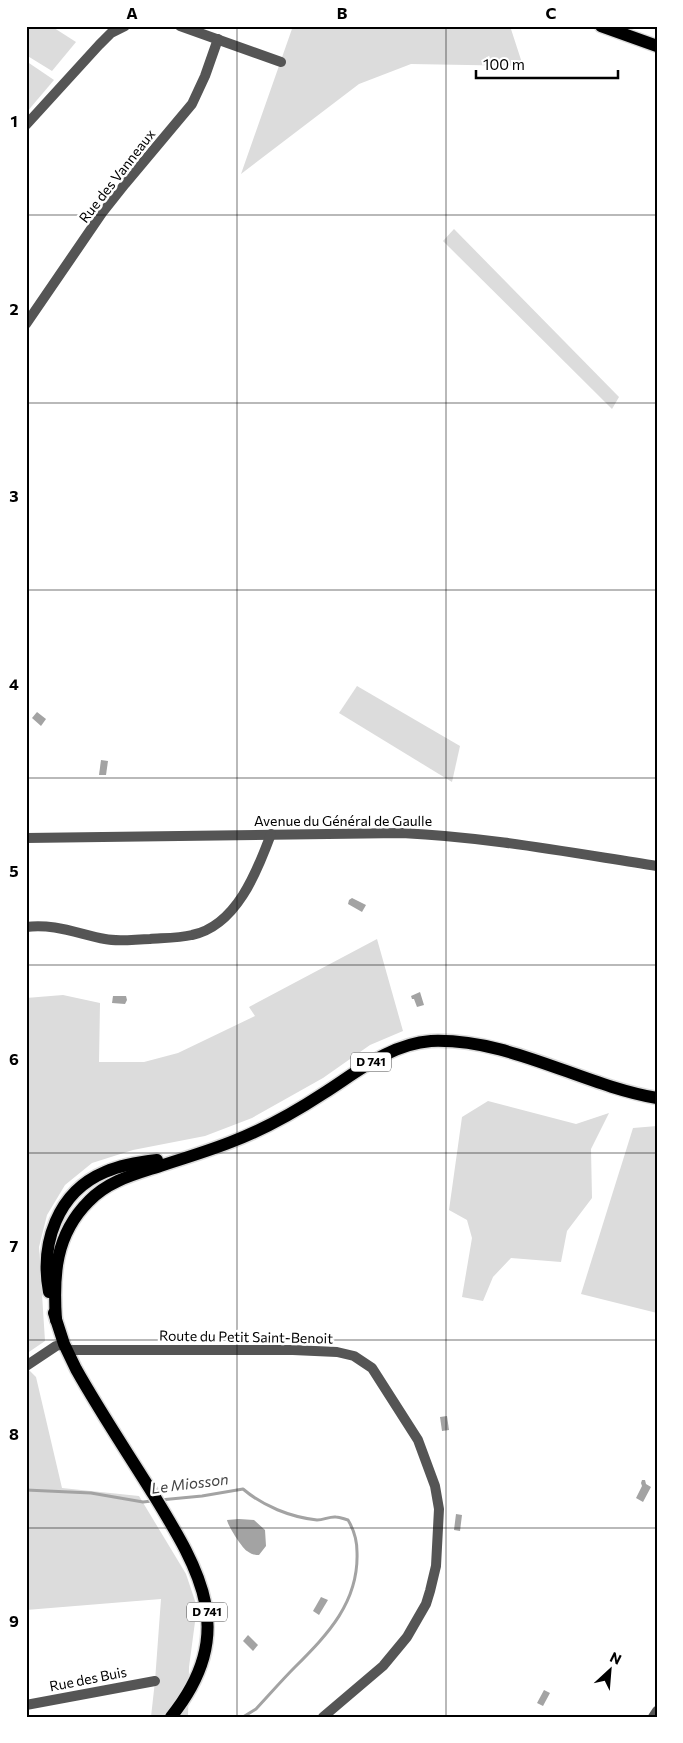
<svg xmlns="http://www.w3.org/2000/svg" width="683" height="1743" viewBox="0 0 683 1743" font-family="Commissioner,sans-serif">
  <rect width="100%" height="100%" fill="#fff"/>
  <g fill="#dcdcdc">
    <path d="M 26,26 L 51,26 L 76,42 L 52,71 L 26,55 Z"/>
    <path d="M 293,26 L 510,26 L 523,66 L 411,64 L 359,84 L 241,174 Z"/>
    <path d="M 26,61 L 54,80 L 26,113 Z"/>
    <path d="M 454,229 L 619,397 L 612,409 L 443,241 Z"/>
    <path d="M 357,686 L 460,746 L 452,782 L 339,713 Z"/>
    <path d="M 377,939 L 403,1031 L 370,1045 L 323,1078 L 252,1118 L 205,1136 L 133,1150 L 92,1163 L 65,1185 L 47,1215 L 39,1247 L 45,1341 L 26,1354 L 26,998 L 63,995 L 100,1003 L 99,1062 L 144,1062 L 178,1053 L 255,1016 L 249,1007 Z"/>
    <path d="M 488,1101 L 576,1124 L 609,1113 L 591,1149 L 592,1198 L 567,1231 L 561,1262 L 511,1258 L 493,1277 L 483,1301 L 462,1297 L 472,1238 L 467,1220 L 449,1210 L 462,1117 Z"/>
    <path d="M 657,1126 L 657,1313 L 581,1294 L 633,1128 Z"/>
    <path d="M 26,1367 L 36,1377 L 62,1488 L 139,1496 L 186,1574 L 197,1607 L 189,1667 L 188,1717 L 151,1717 L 155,1681 L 161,1599 L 26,1610 Z"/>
  </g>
  <g fill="#a3a3a3">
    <path d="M 37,712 L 46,719 L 41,726 L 32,718 Z"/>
    <path d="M 101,760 L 108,761 L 106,775 L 99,775 Z"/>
    <path d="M 352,898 L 366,905 L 362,912 L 348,904 L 349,900 Z"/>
    <path d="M 420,992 L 424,1005 L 417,1007 L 414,999 L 412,999 L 411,996 Z"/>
    <path d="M 113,996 L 126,996 L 127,1000 L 125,1004 L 112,1003 Z"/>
    <path d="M 447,1416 L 449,1430 L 442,1431 L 440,1417 Z"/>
    <path d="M 642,1480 L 645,1480 L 646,1484 L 651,1487 L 643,1502 L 636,1498 L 642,1486 L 641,1483 Z"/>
    <path d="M 456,1514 L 462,1515 L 460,1531 L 454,1530 Z"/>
    <path d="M 239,1519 L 254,1520 L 265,1530 L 266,1546 L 259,1555 C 254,1555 251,1554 247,1551 C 242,1548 228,1526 227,1520 Z"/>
    <path d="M 321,1597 L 328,1600 L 319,1615 L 313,1611 Z"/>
    <path d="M 248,1635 L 258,1645 L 253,1651 L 243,1641 Z"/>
    <path d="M 544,1690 L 550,1693 L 543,1706 L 537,1703 Z"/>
  </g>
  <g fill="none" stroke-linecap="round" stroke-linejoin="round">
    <g stroke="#a3a3a3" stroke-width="3">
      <path d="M 26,1490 L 91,1493 L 143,1502 L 152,1501"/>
      <path d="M 160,1500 L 202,1496 L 243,1489 C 263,1506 290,1517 317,1520 C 324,1520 330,1516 336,1517 C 340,1517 344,1519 348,1520 C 354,1530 357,1540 357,1552 C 359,1602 328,1634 295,1667 C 282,1680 269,1695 256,1709 L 243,1717"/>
    </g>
    <defs>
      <g id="primary">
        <path d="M 601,26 L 657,46"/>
        <path d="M 49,1292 C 40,1244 57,1192 105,1172 C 121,1165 139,1162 157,1160"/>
        <path d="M 54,1313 L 64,1344 L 76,1369 C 99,1410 125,1449 150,1489 C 199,1569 240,1631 171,1717"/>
        <path d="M 56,1320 C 53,1275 55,1235 89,1201 C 109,1180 136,1174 163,1165 C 185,1158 208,1151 231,1142 C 263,1130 295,1112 324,1093 C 357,1072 390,1044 431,1041 C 510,1038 581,1085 657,1098"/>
      </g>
    </defs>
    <use href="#primary" stroke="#dbdbdb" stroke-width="15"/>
    <g stroke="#555" stroke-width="10">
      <path d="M 180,26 L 281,62"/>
      <path d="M 26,125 L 99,45 L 111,33 L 125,26"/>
      <path d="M 26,324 L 102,213 L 125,184 L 192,104 L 205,76 L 218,39"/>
      <path d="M 26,838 L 402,833 C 488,837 572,853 657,866"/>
      <path d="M 26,927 C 53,923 79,934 105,939 C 119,942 136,939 150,939 C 164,938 179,938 192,935 C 236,926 257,872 271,834"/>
      <path d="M 67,1350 L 293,1350 L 337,1352 L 354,1356 L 372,1368 L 418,1440 L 435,1486 L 439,1509 L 436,1566 L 430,1591 L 426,1604 L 407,1637 L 383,1666 L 323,1717"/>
      <path d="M 26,1366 L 56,1346 L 64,1344"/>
      <path d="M 26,1705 L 155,1681"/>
      <path d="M 653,1717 L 657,1711"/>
    </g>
    <use href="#primary" stroke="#000" stroke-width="12"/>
  </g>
  <path fill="none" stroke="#000" stroke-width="1" stroke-opacity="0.55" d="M 237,26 L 237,1717M 446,26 L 446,1717M 26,215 L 657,215M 26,403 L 657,403M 26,590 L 657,590M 26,778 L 657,778M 26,965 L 657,965M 26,1153 L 657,1153M 26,1340 L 657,1340M 26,1528 L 657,1528"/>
  <g text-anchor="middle" stroke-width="5" stroke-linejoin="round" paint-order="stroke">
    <g fill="#fff" stroke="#4c4c4c" stroke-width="1">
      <rect x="351" y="1052.5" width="40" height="19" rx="4"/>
      <rect x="187" y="1602.5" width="40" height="19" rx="4"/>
    </g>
    <g font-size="12" font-weight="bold" fill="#000">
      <text x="371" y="1066">D 741</text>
      <text x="207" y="1616">D 741</text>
    </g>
    <g font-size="14" fill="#000" stroke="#fff">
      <text transform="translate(117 176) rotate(-52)" y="5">Rue des Vanneaux</text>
      <text x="343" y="826">Avenue du Général de Gaulle</text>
      <text transform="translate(246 1337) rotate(1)" y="5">Route du Petit Saint-Benoit</text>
      <text transform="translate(88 1679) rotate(-11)" y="5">Rue des Buis</text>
    </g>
    <g font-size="15" font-style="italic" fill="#444" stroke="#fff">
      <text transform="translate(190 1484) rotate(-7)" y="5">Le Miosson</text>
    </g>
  </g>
  <rect width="683" height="1743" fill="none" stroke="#ffffff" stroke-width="55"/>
  <g transform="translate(610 1670) rotate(26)" stroke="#ffffff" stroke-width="4" paint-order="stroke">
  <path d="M0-4L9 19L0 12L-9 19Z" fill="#000000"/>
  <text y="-8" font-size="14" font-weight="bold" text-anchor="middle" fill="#000000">N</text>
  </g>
  <path d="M476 70v8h142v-8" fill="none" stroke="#000000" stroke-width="2.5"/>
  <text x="483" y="70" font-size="15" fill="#000000" stroke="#ffffff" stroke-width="4" paint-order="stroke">100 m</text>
  <rect x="28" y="28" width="628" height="1688" fill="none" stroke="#000" stroke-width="2"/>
  <g font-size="16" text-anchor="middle" font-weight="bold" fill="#000">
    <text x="132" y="19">A</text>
    <text x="342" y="19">B</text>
    <text x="551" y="19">C</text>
    <text x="14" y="127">1</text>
    <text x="14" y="315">2</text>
    <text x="14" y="502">3</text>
    <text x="14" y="690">4</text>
    <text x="14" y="877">5</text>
    <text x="14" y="1065">6</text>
    <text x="14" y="1252">7</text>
    <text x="14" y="1440">8</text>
    <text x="14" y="1627">9</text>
  </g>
</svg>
